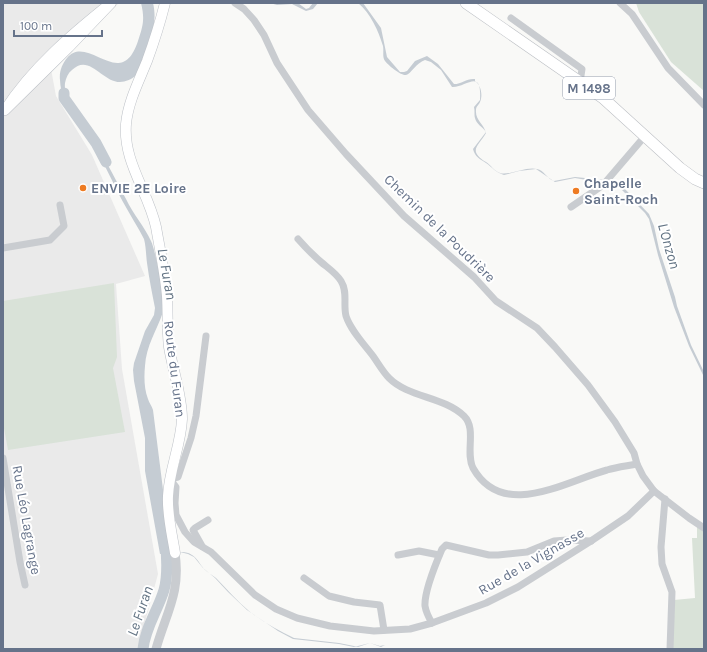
<svg xmlns="http://www.w3.org/2000/svg" width="707" height="652" viewBox="0 0 707 652" font-family="Karla,sans-serif">
  <rect width="100%" height="100%" fill="#f9f9f7"/>
  <path fill="#eaeaea" d="M 3,3 L 119,3 L 51,69 L 56,96 L 92,155 L 145,276 L 116,284 L 122,369 L 158,574 L 142,633 L 145,649 L 3,649 Z"/>
  <g fill="#d9e2d8">
    <path d="M 636,3 L 704,3 L 704,91 L 671,62 L 639,12 Z"/>
    <path d="M 114,283 L 117,357 L 113,368 L 125,432 L 8,450 L 3,423 L 3,301 Z"/>
    <path d="M 697,526 L 704,531 L 704,649 L 672,649 L 674,600 L 695,598 L 692,538 L 697,538 Z"/>
  </g>
  <g fill="#c5ccd3">
    <path d="M 141,3 L 153,3 C 158,24 150,41 142,61 C 141,65 139,72 136,75 C 133,79 125,82 120,82 C 102,82 89,53 72,70 C 68,73 66,78 65,83 C 63,107 84,125 96,144 C 107,162 116,181 126,199 C 133,214 144,226 151,241 C 156,251 165,301 163,312 C 157,330 146,346 145,366 C 144,376 144,389 148,399 C 149,403 152,406 153,410 L 171,553 L 160,554 L 145,471 L 145,438 L 134,381 L 133,370 L 134,363 L 145,331 L 154,315 L 155,308 C 152,293 149,278 147,263 C 146,256 146,246 144,239 C 138,227 130,215 123,202 C 113,184 105,163 93,146 C 79,126 61,106 60,80 C 59,72 62,64 67,58 C 88,33 121,93 138,41 C 143,26 145,19 141,3 Z"/>
    <path d="M 270,3 L 298,3 L 306,9 L 309,8 L 313,3 L 318,3 L 313,9 L 306,11 L 292,4 L 277,5 Z"/>
    <path d="M 358,3 L 363,3 L 381,28 L 387,57 L 400,72 L 404,72 L 407,71 L 415,61 L 427,56 L 438,64 L 454,84 C 462,84 467,78 475,79 L 475,81 C 481,85 483,95 480,102 C 479,105 476,106 476,110 C 475,120 484,124 486,133 C 479,146 467,150 486,162 C 491,165 494,171 500,173 C 508,176 526,166 537,169 C 544,170 547,179 554,181 L 575,177 L 605,180 L 587,180 L 575,178 L 555,182 L 536,169 L 519,171 L 504,175 C 495,172 492,167 486,163 C 480,159 475,157 473,149 L 486,132 C 483,127 476,124 475,118 C 474,115 475,111 474,107 L 480,100 C 482,67 466,88 452,87 L 441,70 L 431,62 L 425,60 C 416,63 411,74 406,75 C 401,76 388,65 385,61 C 382,57 384,51 383,46 C 378,30 371,14 358,3 Z"/>
    <path d="M 608,180 L 614,181 L 623,187 L 649,214 L 654,226 L 659,249 L 675,297 L 677,306 L 691,345 L 704,372 L 704,377 L 689,346 L 674,307 L 658,255 L 649,219 L 645,213 L 619,187 L 608,183 Z"/>
    <path d="M 180,552 C 184,552 188,552 192,555 C 197,558 200,564 204,569 C 207,572 212,575 216,578 C 227,589 237,601 249,611 C 263,622 279,631 294,638 L 339,643 L 354,646 L 358,647 L 370,643 L 380,646 L 385,645 L 381,647 L 370,643 L 354,647 L 339,644 L 293,639 L 278,631 L 247,610 L 228,592 L 215,578 L 203,568 L 194,557 L 188,554 Z"/>
  </g>
  <g fill="none" stroke-linecap="round" stroke-linejoin="round">
    <g stroke="#c5ccd3" stroke-width="11">
      <path d="M 64,93 L 64,98 L 96,143 L 106,162"/>
      <path d="M 143,649 C 145,628 158,610 164,590 C 168,577 167,553 165,540"/>
    </g>
    <defs>
      <g id="secondary">
        <path d="M 111,3 C 72,34 32,68 5,110 L 69,47 L 111,3"/>
        <path d="M 165,3 C 160,23 154,42 147,61 C 139,81 128,102 126,124 C 123,162 148,191 156,227 C 160,250 165,273 167,296 C 168,313 167,331 169,347 C 173,371 182,395 182,419 C 181,445 169,470 168,496 C 167,515 172,534 175,553"/>
      </g>
      <path id="primary" d="M 466,3 L 603,98 L 680,168 L 695,179 L 704,183"/>
    </defs>
    <use href="#secondary" stroke="#bdc1c7" stroke-width="11"/>
    <use href="#primary" stroke="#bcbfc4" stroke-width="12"/>
    <g stroke="#c9ccd0" stroke-width="7">
      <path d="M 235,3 L 244,9 L 254,20 L 264,35 L 277,63 L 308,110 L 346,154 L 404,216 L 474,277 L 496,301 L 537,328 L 555,347 L 588,385 L 615,422 L 634,453 L 637,464"/>
      <path d="M 620,3 L 632,14 L 668,68 L 704,105"/>
      <path d="M 511,18 L 582,69 L 580,82"/>
      <path d="M 571,207 L 603,185 L 645,136"/>
      <path d="M 298,239 C 305,247 313,255 321,262 C 328,268 336,273 341,281 C 348,292 343,304 346,316 C 351,331 364,344 373,356 C 378,363 383,372 389,378 C 409,398 443,396 464,416 C 477,429 465,452 473,468 C 503,521 566,481 607,470 C 617,467 627,466 637,464 L 643,476 L 654,491 L 689,518 L 704,528"/>
      <path d="M 3,248 L 50,240 L 64,226 L 60,205"/>
      <path d="M 206,336 L 196,416 L 191,438 L 178,477 L 170,479 L 176,487 L 175,503 L 176,515 L 185,532 L 194,542 L 211,552 L 255,595 L 276,609 L 297,618 L 330,626 L 374,631 L 410,629 L 432,623 L 486,603 L 518,587 L 591,541 L 628,516 L 654,491"/>
      <path d="M 3,458 L 20,562 L 25,585"/>
      <path d="M 665,499 L 661,547 L 662,564 L 672,592 L 670,649"/>
      <path d="M 202,546 L 193,530 L 195,528 L 208,520"/>
      <path d="M 398,555 L 419,551 L 439,555"/>
      <path d="M 304,578 L 329,596 L 354,602 L 380,605 L 384,630"/>
      <path d="M 432,623 C 429,618 426,612 425,606 C 424,591 436,563 442,549 L 446,545 L 489,555 L 498,555 L 527,552 L 554,541 L 567,540 L 591,541"/>
    </g>
    <path stroke="#c9ccd0" stroke-width="9" d="M 156,649 C 166,613 181,593 175,553"/>
    <use href="#secondary" stroke="#fff" stroke-width="10"/>
    <use href="#primary" stroke="#fff" stroke-width="11"/>
  </g>
  <g fill="#ee7b22" stroke="#fff" stroke-width="1.5">
    <circle cx="83" cy="188" r="4"/>
    <circle cx="576" cy="191" r="4"/>
  </g>
  <g text-anchor="middle" stroke-width="4" stroke-linejoin="round" paint-order="stroke">
    <rect fill="#fff" stroke="#949dad" stroke-width="1" x="563" y="77" width="52" height="22" rx="3"/>
    <g font-size="13" font-weight="bold" fill="#66738a">
      <text x="589" y="93">M 1498</text>
    </g>
    <g font-size="14" font-weight="bold" fill="#66738a" stroke="#fff" text-anchor="start">
      <text x="584" y="188">Chapelle<tspan x="584" dy="16">Saint-Roch</tspan></text>
      <text x="91" y="193">ENVIE 2E Loire</text>
    </g>
    <g font-size="14" fill="#66738a" stroke="#fff">
      <text transform="translate(440 228) rotate(44)" y="5">Chemin de la Poudrière</text>
      <text transform="translate(175 369) rotate(83)" y="5">Route du Furan</text>
      <text transform="translate(27 520) rotate(80)" y="5">Rue Léo Lagrange</text>
      <text transform="translate(531 561) rotate(-30)" y="5">Rue de la Vignasse</text>
    </g>
    <g font-size="15" font-style="italic" fill="#637484" stroke="#fff">
      <text transform="translate(669 246) rotate(74)" y="5">L'Onzon</text>
      <text transform="translate(167 274) rotate(80)" y="5">Le Furan</text>
      <text transform="translate(140 611) rotate(-71)" y="5">Le Furan</text>
    </g>
  </g>
  <rect width="707" height="652" fill="none" stroke="#66738a" stroke-width="8"/>
  <path d="M14 30v6h88v-6" fill="none" stroke="#66738a" stroke-width="2"/>
  <text x="20" y="30" font-size="12" fill="#66738a" stroke="#ffffff" stroke-width="3" paint-order="stroke">100 m</text>
</svg>
